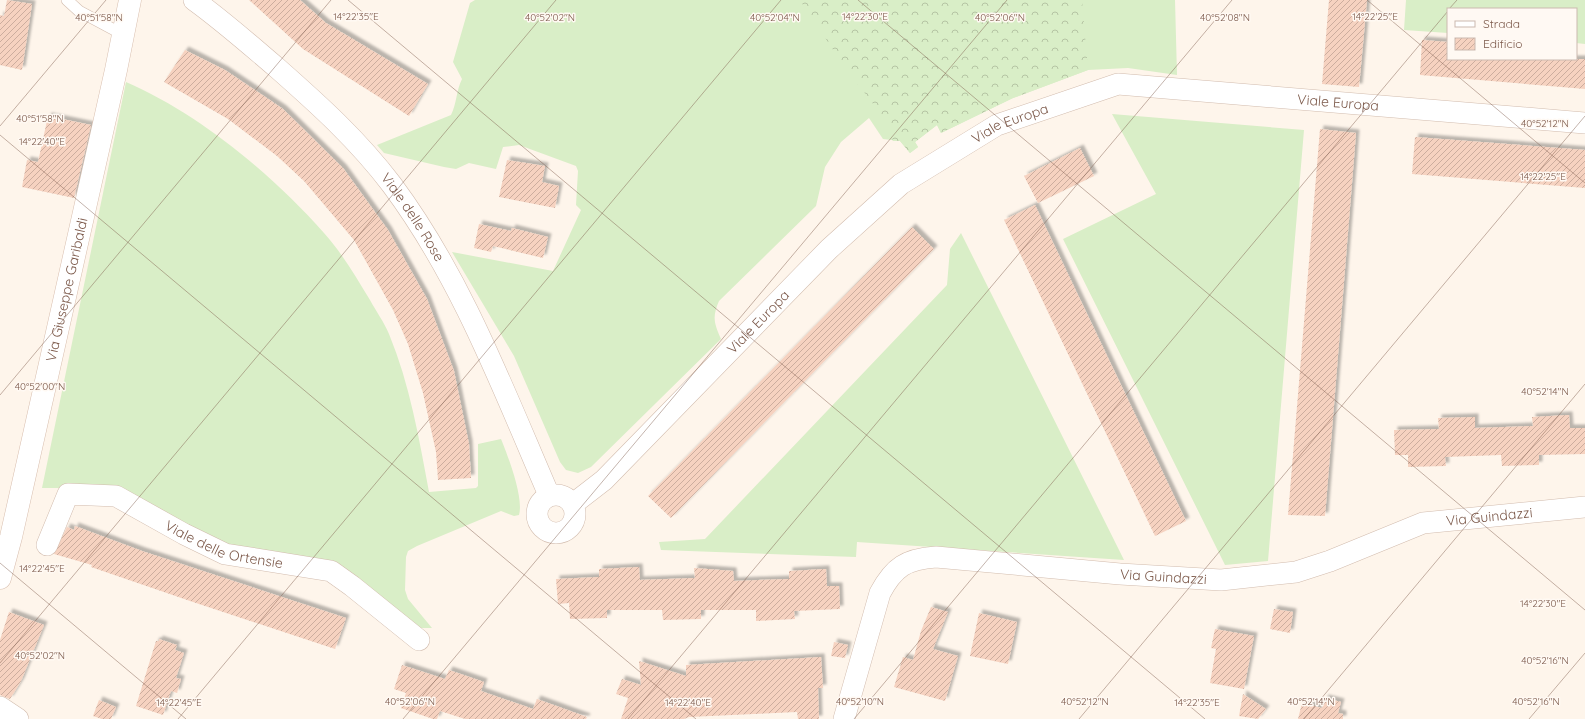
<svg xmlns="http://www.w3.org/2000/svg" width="1585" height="719" viewBox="0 0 1585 719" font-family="Quicksand,sans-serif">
  <defs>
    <pattern id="forest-crowns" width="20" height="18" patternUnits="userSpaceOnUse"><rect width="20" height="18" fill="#d9eec7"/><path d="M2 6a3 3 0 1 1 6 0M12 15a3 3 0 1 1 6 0" fill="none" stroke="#b5c4a4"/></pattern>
    <pattern id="building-hatch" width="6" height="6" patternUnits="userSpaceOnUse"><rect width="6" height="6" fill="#f6d2c0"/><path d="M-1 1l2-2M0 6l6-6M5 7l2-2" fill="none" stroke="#ccad9e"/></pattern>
    <filter id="shadow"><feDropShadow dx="3.5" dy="-3.5" stdDeviation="1" flood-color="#0004"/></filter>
  </defs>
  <rect width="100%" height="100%" fill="#fef5eb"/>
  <g fill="#d9eec7">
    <path d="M 475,0 L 1175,0 L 1177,75 L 1128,68 L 1088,70 L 1013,98 L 941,133 L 937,125 L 915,142 L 918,147 L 910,153 L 900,141 L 883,139 L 869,118 L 841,142 L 825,167 L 816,206 L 719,301 C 712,317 714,323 721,339 L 591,467 L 578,473 L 566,470 L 560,462 L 514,356 L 452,252 L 553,271 L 581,210 L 576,205 L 578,171 L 576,166 L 519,145 L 503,147 L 496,169 L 469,163 L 456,169 L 444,167 L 384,153 L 377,145 L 451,115 C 457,103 456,91 462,79 L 453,62 L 470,3 Z"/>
    <path d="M 1406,0 L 1585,0 L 1585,44 L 1576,43 L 1576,9 L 1448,9 L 1448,33 L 1404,30 Z"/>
    <path d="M 126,82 C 198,113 272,174 324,233 C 342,253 356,277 370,300 C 376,311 384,322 389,334 C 410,385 419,438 429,492 L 476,488 L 478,486 L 478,444 L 501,439 C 508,456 524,498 519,515 L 514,516 L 501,511 L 417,546 L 408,551 L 406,557 L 405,590 L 408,599 L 432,628 L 418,628 L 349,575 L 232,549 L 65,488 L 42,488 Z"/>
    <path d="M 1112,114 L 1304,130 L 1268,561 L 1225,565 L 1063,239 L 1156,194 Z"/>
    <path d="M 961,233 L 1124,560 L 857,542 L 856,557 L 661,550 L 659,542 L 705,539 L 947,285 L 950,249 Z"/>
  </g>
  <path fill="url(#forest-crowns)" d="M 797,0 L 1082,0 L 1088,70 L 1013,98 L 941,133 L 937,125 L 915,142 L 918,147 L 910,153 L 900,141 L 893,141 C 886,114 865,96 850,74 C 834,53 820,29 806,7 Z"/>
  <g fill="url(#building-hatch)" filter="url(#shadow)">
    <path d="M 7,0 L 32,4 L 22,70 L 0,65 L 0,15 L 4,16 Z"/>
    <path d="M 249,0 L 300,0 L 326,23 L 428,84 L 409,116 L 303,49 Z"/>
    <path d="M 1329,0 L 1367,0 L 1359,87 L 1322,84 Z"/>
    <path d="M 1422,40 L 1448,42 L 1448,59 L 1585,59 L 1585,89 L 1420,75 Z"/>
    <path d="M 185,50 L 225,70 L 283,109 L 343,168 L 388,230 L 427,299 L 454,371 L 469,444 L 471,478 L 438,480 L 436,452 L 423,393 L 408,344 L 393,310 L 354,240 L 304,181 L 277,156 L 228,119 L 164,82 Z"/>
    <path d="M 48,116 L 91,125 L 74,198 L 22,187 L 27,160 L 38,162 Z"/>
    <path d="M 1320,129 L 1356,133 L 1325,516 L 1288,515 Z"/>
    <path d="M 1415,137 L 1585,150 L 1585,188 L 1412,174 Z"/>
    <path d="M 1080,148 L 1094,176 L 1038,203 L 1024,176 Z"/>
    <path d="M 507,160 L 545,166 L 542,182 L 559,186 L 555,208 L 499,197 Z"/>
    <path d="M 1035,205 L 1186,521 L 1155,536 L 1004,220 Z"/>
    <path d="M 479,224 L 511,231 L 512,228 L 548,237 L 543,258 L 493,246 L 491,252 L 474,248 Z"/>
    <path d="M 912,227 L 934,249 L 671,518 L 648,496 Z"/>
    <path d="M 1569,415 L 1570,428 L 1585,428 L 1585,454 L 1539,455 L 1539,465 L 1502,466 L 1501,455 L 1445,457 L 1446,466 L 1408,467 L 1408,455 L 1395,455 L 1394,430 L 1439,429 L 1438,418 L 1475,417 L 1475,428 L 1533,426 L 1532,417 Z"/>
    <path d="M 75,526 L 142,551 L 346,618 L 335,649 L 190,601 L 91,567 L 92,565 L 54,554 L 67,527 L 74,530 Z"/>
    <path d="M 639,567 L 640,580 L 695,578 L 694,568 L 733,571 L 734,581 L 789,579 L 789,571 L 826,569 L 827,586 L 839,586 L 840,609 L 794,611 L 795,619 L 756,621 L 756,610 L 701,610 L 701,619 L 663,620 L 662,610 L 607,610 L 607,618 L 570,619 L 569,603 L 558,604 L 556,579 L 599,577 L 599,569 Z"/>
    <path d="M 931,607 L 948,612 L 933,649 L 958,656 L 945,701 L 894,687 L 903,657 L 913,660 L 921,631 Z"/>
    <path d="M 1274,609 L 1293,612 L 1290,633 L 1270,629 Z"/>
    <path d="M 9,612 L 44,625 L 21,681 L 10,699 L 0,695 L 0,640 Z"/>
    <path d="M 979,613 L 1017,622 L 1008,664 L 970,656 Z"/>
    <path d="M 1215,629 L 1254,636 L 1244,689 L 1210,683 L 1216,649 L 1211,648 Z"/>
    <path d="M 159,639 L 177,645 L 175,650 L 184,653 L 176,678 L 181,679 L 177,693 L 171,691 L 163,715 L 136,706 L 156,641 L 159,641 Z"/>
    <path d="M 834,642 L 848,645 L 845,658 L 831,656 Z"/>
    <path d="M 821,657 L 823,688 L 818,688 L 819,719 L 798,719 L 797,712 L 689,717 L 684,719 L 621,719 L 628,698 L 616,694 L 622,679 L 641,685 L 639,661 L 686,676 L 686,665 Z"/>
    <path d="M 402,665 L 445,679 L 449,670 L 484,682 L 481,691 L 533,709 L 537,699 L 587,717 L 586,719 L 465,719 L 440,711 L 437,719 L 433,719 L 401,708 L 406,693 L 394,689 Z"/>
    <path d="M 1243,694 L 1266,709 L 1258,719 L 1239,716 Z"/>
    <path d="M 1325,698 L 1341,702 L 1338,713 L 1343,714 L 1343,719 L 1298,719 L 1302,703 L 1322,708 Z"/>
    <path d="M 99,700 L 116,707 L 111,719 L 102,719 L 93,716 Z"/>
  </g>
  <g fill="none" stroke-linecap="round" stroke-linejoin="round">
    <defs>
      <path id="lane" d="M 67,0 L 79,11 L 122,34"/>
      <g id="street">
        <path id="s1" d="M 194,0 C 223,21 249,44 276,67 C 318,104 358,140 392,185 C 462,279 503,389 549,495"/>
        <circle cx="556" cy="514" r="19"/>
        <path id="s2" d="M 573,504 L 604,480 L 829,249 L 901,184 L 997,125 L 1118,84 L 1585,123"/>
        <path id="s3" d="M 47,545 L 68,494 L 116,496 L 184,534 L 225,554 L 331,571 L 352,586 L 419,640"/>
        <path d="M 0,707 L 18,719"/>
        <path id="s4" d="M 844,719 L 880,593 C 894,567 906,559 936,557 L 1120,574 L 1221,580 L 1296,572 L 1330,561 L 1423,523 L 1585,507"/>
      </g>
      <g id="secondary">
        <path id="s5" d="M 0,578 L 11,537 L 116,70 L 130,0"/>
      </g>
    </defs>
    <use href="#lane" stroke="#d2bcae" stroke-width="12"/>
    <use href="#street" stroke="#d2bcae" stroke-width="22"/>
    <use href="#secondary" stroke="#d8beae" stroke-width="23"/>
    <use href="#lane" stroke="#fff" stroke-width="11"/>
    <use href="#street" stroke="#fff" stroke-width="21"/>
    <use href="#secondary" stroke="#fff" stroke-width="22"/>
  </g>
  <path fill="none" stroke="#7c594a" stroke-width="1" stroke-opacity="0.45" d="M 348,0 L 1205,719M 858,0 L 1585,610M 1367,0 L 1585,183M 1449,9 L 1457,0M 0,126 L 106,0M 0,135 L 696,719M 0,395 L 331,0M 0,563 L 186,719M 0,663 L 556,0M 178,719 L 781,0M 403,719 L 1007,0M 628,719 L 1232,0M 854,719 L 1448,11M 1079,719 L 1585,116M 1304,719 L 1585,384M 1529,719 L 1585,653"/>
  <g text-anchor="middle" stroke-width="3" stroke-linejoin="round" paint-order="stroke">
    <g font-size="14" fill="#7c594a" stroke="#fff9f3">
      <text dy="5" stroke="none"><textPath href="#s2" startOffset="920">Viale Europa</textPath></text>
      <text dy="5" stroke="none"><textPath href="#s2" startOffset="584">Viale Europa</textPath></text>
      <text dy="5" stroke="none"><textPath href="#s1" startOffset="310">Viale delle Rose</textPath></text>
      <text dy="5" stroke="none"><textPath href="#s5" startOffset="296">Via Giuseppe Garibaldi</textPath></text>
      <text dy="5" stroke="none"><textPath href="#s2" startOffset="260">Viale Europa</textPath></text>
      <text dy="5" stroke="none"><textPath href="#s4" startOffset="766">Via Guindazzi</textPath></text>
      <text dy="5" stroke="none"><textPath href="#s3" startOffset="223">Viale delle Ortensie</textPath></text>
      <text dy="5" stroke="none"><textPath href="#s4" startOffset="430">Via Guindazzi</textPath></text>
    </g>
  </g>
  <g font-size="10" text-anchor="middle" fill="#7c594a" stroke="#fff9f3" stroke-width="3" stroke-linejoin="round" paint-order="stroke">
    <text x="356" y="20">14°22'35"E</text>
    <text x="865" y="20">14°22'30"E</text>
    <text x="1375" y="20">14°22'25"E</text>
    <text x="99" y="21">40°51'58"N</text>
    <text x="550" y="21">40°52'02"N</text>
    <text x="775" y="21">40°52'04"N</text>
    <text x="1000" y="21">40°52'06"N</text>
    <text x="1225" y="21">40°52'08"N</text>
    <text x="40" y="122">40°51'58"N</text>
    <text x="1545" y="127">40°52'12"N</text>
    <text x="42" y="145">14°22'40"E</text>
    <text x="1543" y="180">14°22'25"E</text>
    <text x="40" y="390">40°52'00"N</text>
    <text x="1545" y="395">40°52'14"N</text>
    <text x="42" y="572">14°22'45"E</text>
    <text x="1543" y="607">14°22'30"E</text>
    <text x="40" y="659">40°52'02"N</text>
    <text x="1545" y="664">40°52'16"N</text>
    <text x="410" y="705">40°52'06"N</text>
    <text x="860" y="705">40°52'10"N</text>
    <text x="1085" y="705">40°52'12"N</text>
    <text x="1311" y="705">40°52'14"N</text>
    <text x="1536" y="705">40°52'16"N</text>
    <text x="179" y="706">14°22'45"E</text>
    <text x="688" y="706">14°22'40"E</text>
    <text x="1197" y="706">14°22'35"E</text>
  </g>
  <rect x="1447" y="8" width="130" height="52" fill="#fff9f3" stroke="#cbb9af"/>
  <rect x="1455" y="21" width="20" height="6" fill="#ffffff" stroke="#cbb9af"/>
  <text x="1483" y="28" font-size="12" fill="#7c594a">Strada</text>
  <rect x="1455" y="38" width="20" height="12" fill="url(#building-hatch)" stroke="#cbb9af"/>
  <text x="1483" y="48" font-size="12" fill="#7c594a">Edificio</text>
</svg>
